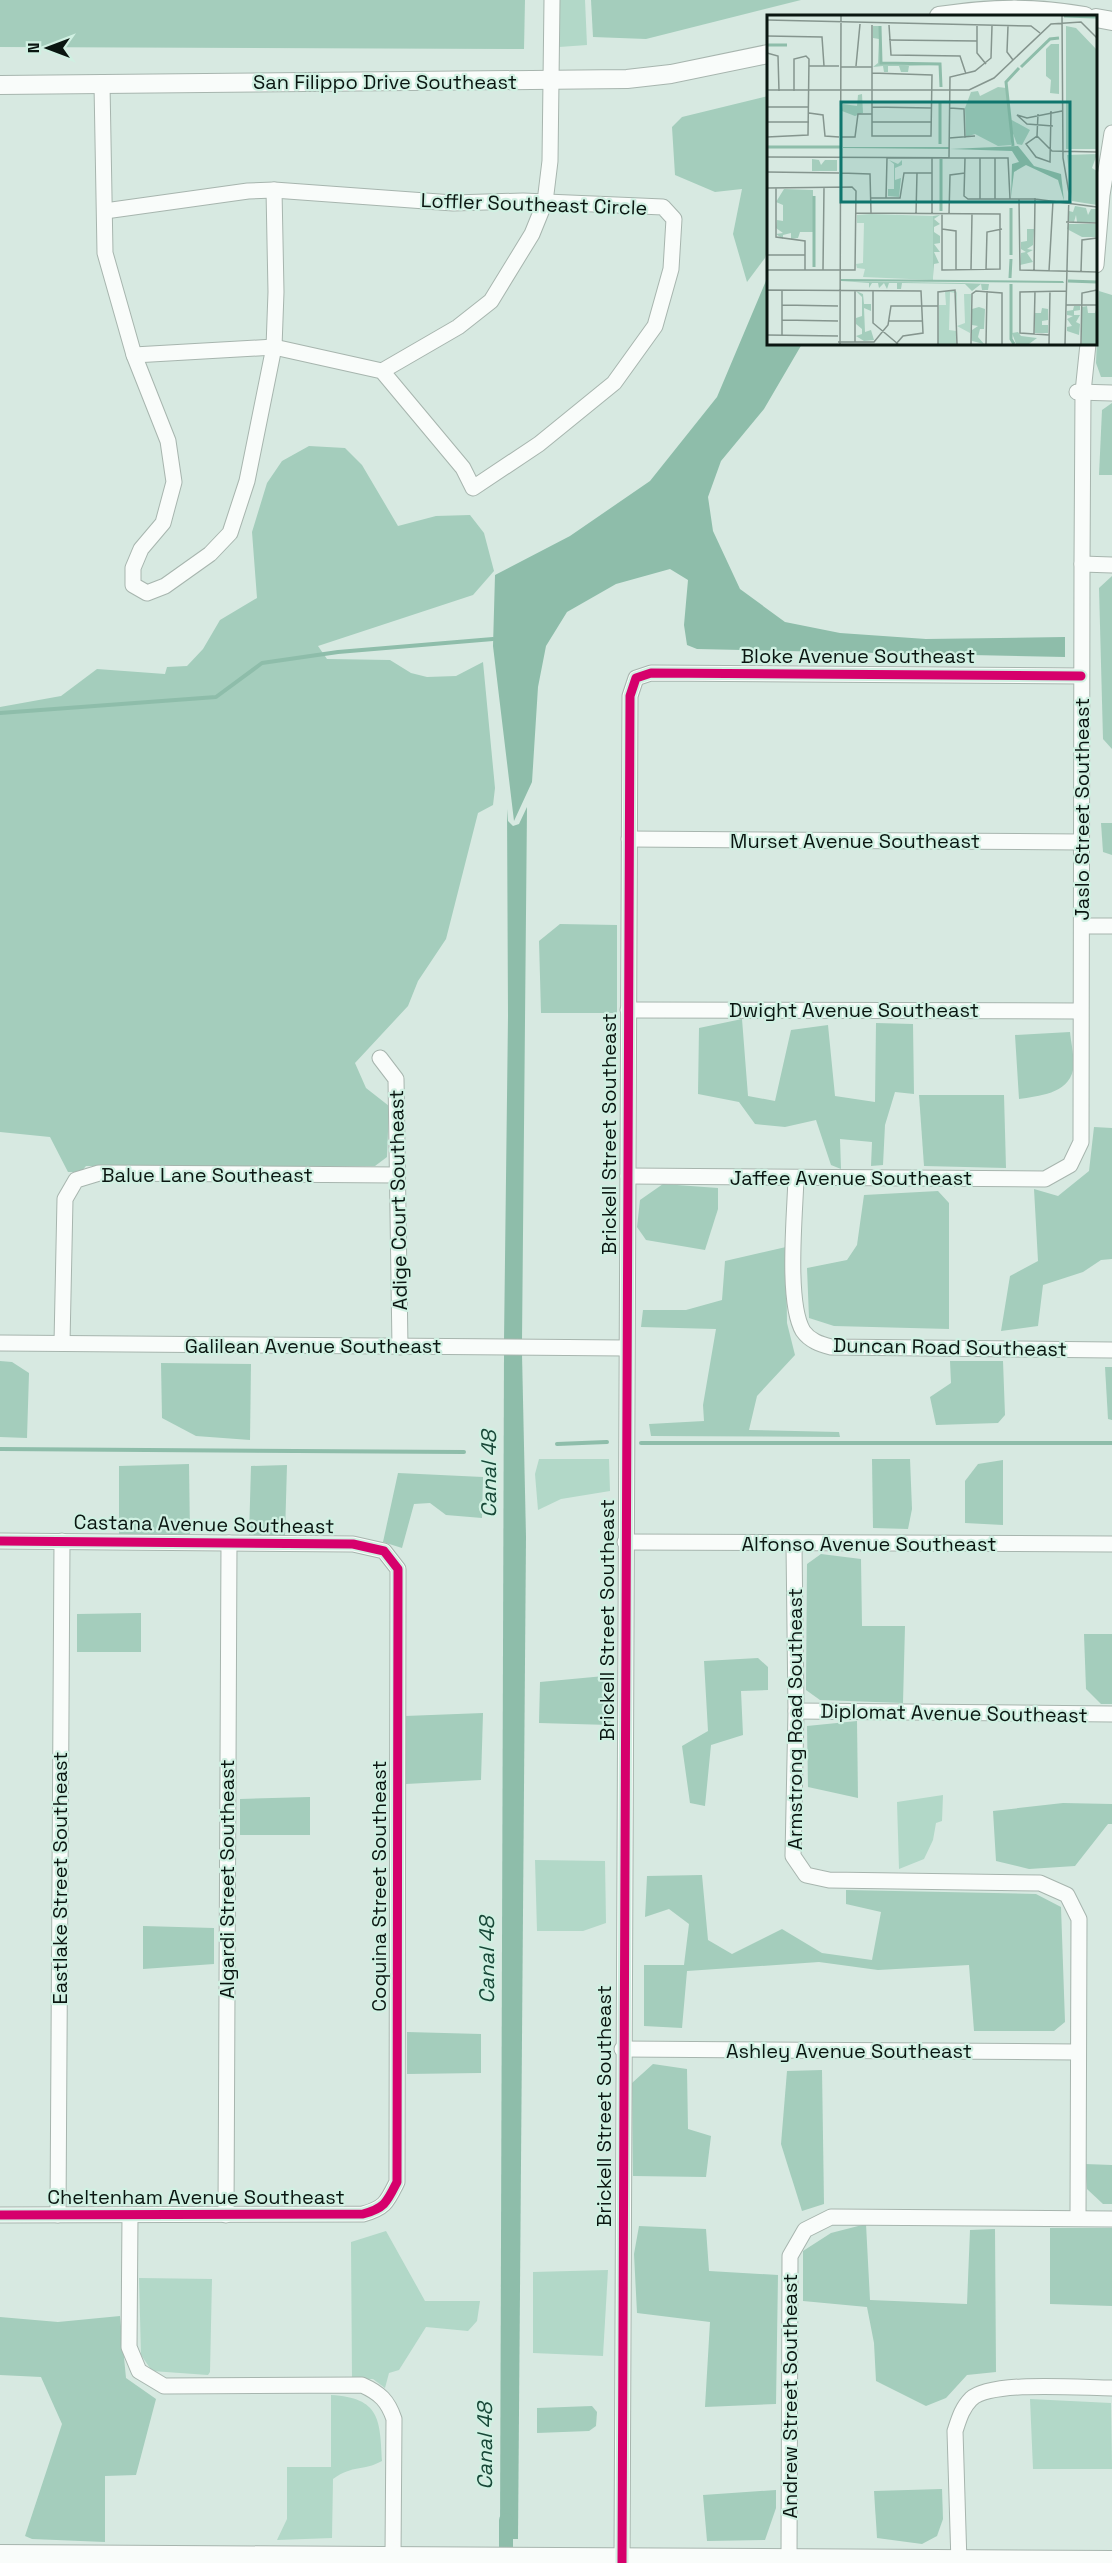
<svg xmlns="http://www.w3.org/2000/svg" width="1112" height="2563" viewBox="0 0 1112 2563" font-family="'Space Grotesk',sans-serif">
  <rect width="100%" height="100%" fill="#d7e9e1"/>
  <g fill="#b2d8c8">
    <path d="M 559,0 L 585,0 L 587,45 L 559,47 Z"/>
    <path d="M 539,1459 L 609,1459 L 610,1491 L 561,1499 L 538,1510 L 535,1474 Z"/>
    <path d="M 943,1795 L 942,1821 L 936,1823 L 933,1840 L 924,1859 L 899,1869 L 897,1802 Z"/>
    <path d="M 535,1860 L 605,1861 L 606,1923 L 583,1931 L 537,1931 Z"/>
    <path d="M 386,2231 L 425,2301 L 480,2301 L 477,2321 L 468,2331 L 426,2327 L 399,2370 L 389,2373 L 385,2388 L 373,2379 L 352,2379 L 351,2242 Z"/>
    <path d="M 608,2270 L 603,2356 L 533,2353 L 533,2272 Z"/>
    <path d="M 139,2278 L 212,2279 L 210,2372 L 208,2375 L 152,2371 L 141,2355 Z"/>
    <path d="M 331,2395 C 380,2398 380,2419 382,2461 C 362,2472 354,2464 333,2479 L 332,2538 L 277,2540 L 287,2519 L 287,2467 L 331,2467 Z"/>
    <path d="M 1030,2399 L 1111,2403 L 1112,2469 L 1033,2469 Z"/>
  </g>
  <g fill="#a4cdbc">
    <path d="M 0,0 L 525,0 L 524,49 L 0,47 Z"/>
    <path d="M 591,0 L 801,0 L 646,39 L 593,37 Z"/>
    <path d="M 768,96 L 768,248 L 765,258 L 747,282 L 733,234 L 742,189 L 715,192 L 675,175 L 672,127 L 682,117 Z"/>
    <path d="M 1099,291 L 1112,295 L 1112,377 L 1101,377 L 1096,363 Z"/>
    <path d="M 1112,403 L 1112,475 L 1099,475 L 1102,410 Z"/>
    <path d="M 309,446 L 345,448 L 362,465 L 398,526 L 436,516 L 470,515 L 484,533 L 494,571 L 473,595 L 318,646 L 327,659 L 390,660 L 411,673 L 427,677 L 456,676 L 483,662 L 495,788 L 493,805 L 478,813 L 446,939 L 418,981 L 408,1006 L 355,1063 L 366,1088 L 389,1106 L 387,1157 L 375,1166 L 86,1166 L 81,1172 L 68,1172 L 50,1137 L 0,1132 L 0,707 L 61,696 L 97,669 L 165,674 L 167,667 L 187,666 L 203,649 L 220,620 L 257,598 L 252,532 L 267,483 L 282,461 Z"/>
    <path d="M 1112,576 L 1112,749 L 1103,739 L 1099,588 Z"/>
    <path d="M 1101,823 L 1112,823 L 1112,855 L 1103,852 Z"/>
    <path d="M 560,924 L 617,925 L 617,1013 L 541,1013 L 539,941 Z"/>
    <path d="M 742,1019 L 748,1096 L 775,1101 L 791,1030 L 828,1025 L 835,1096 L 875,1102 L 876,1023 L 913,1024 L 914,1094 L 895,1092 L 885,1125 L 883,1165 L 871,1166 L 872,1142 L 840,1139 L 841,1169 L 831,1165 L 816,1120 L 785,1127 L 755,1124 L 739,1102 L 698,1094 L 699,1028 Z"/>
    <path d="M 1070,1032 C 1071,1043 1075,1059 1073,1070 C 1068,1094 1038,1096 1019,1099 L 1015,1035 Z"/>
    <path d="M 919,1095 L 1004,1095 L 1006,1168 L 924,1166 Z"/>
    <path d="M 1094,1127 L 1112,1128 L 1112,1259 L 1101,1260 L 1083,1272 L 1043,1285 L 1038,1326 L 1001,1331 L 1010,1276 L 1038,1261 L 1034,1189 L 1058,1196 L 1089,1171 Z"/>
    <path d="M 663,1184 L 718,1188 L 718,1209 L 705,1250 L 646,1240 L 637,1227 L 640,1200 Z"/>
    <path d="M 938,1191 L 949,1203 L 949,1329 L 834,1326 L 809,1318 L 807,1268 L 847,1260 L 857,1245 L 864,1195 Z"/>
    <path d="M 786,1247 L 787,1323 L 795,1355 L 757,1396 L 749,1430 L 839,1432 L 840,1437 L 651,1436 L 649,1424 L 704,1421 L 703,1405 L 716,1329 L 641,1327 L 643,1310 L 686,1310 L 722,1300 L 725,1261 Z"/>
    <path d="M 0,1361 L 12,1362 L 29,1373 L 27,1438 L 0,1437 Z"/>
    <path d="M 950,1361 L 1003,1361 L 1005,1415 L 998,1423 L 936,1425 L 930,1397 L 951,1383 Z"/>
    <path d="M 161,1363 L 251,1364 L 250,1440 L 196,1436 L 162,1418 Z"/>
    <path d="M 1105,1367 L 1112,1367 L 1112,1420 L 1108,1419 Z"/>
    <path d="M 872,1459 L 910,1459 L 912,1509 L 908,1529 L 873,1528 Z"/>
    <path d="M 1003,1460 L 1003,1525 L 965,1523 L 965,1481 L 978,1464 Z"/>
    <path d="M 189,1464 L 190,1534 L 119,1535 L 119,1466 Z"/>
    <path d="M 287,1465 L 285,1535 L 249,1537 L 251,1466 Z"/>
    <path d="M 398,1473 L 483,1477 L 482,1518 L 446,1515 L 430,1503 L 414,1504 L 402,1548 L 383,1542 Z"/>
    <path d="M 821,1554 L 861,1559 L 862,1626 L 905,1626 L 903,1703 L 820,1700 L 806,1690 L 807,1564 Z"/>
    <path d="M 141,1613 L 141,1652 L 77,1652 L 77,1614 Z"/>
    <path d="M 1084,1634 L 1112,1634 L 1112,1704 L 1101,1704 L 1086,1689 Z"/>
    <path d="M 758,1658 L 768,1667 L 768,1690 L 741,1691 L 743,1735 L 711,1745 L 705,1806 L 690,1803 L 682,1746 L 708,1731 L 704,1661 Z"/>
    <path d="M 615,1675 L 610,1725 L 539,1723 L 540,1682 Z"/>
    <path d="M 483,1713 L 481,1780 L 406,1784 L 405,1716 Z"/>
    <path d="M 857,1721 L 858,1798 L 808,1787 L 807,1726 Z"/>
    <path d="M 310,1797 L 310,1835 L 240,1835 L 240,1799 Z"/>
    <path d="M 1063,1803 L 1112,1804 L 1112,1824 L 1108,1824 L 1075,1866 L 1029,1869 L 996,1861 L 993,1811 Z"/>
    <path d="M 702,1875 L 708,1940 L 732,1954 L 782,1929 L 822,1953 L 872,1960 L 881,1912 L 846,1904 L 846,1890 L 1036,1894 L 1061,1907 L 1065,2022 L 1054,2031 L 974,2031 L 969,1965 L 878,1970 L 819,1962 L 687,1971 L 682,2028 L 644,2026 L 644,1965 L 684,1965 L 689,1924 L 669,1909 L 645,1917 L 647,1876 Z"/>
    <path d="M 143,1926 L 214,1928 L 214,1964 L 143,1969 Z"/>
    <path d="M 407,2032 L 481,2034 L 481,2073 L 407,2074 Z"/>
    <path d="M 653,2064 L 687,2069 L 688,2129 L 711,2136 L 706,2177 L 633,2176 L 632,2083 Z"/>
    <path d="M 822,2070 L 824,2204 L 802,2211 L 781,2144 L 787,2071 Z"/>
    <path d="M 1085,2164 L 1112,2165 L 1112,2204 L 1103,2204 L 1087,2189 Z"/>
    <path d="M 866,2224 L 870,2300 L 967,2304 L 970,2230 L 995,2229 L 996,2372 L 967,2375 L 946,2398 L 926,2406 L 876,2381 L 874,2343 L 867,2307 L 803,2301 L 803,2251 L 831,2233 Z"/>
    <path d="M 639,2226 L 706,2229 L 709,2271 L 778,2275 L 776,2404 L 705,2407 L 710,2322 L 637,2313 L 634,2254 Z"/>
    <path d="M 1050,2228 L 1112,2228 L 1112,2306 L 1050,2304 Z"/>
    <path d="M 120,2316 L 126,2378 L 156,2399 L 136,2475 L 105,2476 L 105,2542 L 32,2539 L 25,2536 L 62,2424 L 41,2377 L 0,2375 L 0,2317 L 58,2322 Z"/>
    <path d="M 592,2406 L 597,2412 L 596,2426 L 589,2431 L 537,2433 L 537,2408 Z"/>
    <path d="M 942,2489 L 943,2519 L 937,2536 L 922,2544 L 877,2538 L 874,2491 Z"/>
    <path d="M 776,2490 L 776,2508 L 765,2540 L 707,2541 L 703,2495 Z"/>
  </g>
  <g fill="#8ebdaa">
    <path d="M 768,276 L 768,344 L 802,344 L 764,409 L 721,461 L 708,497 L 713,531 L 740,589 L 785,622 L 840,633 L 926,639 L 1065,637 L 1065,657 L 697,649 L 687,645 L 684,625 L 688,580 L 670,569 L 616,584 L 567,612 L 546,646 L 538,687 L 532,782 L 514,821 L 493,646 L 495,575 L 570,536 L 650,481 L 717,397 Z"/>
    <path d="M 527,807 L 522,1341 L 504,1341 L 508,1016 L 507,809 L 508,821 L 513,826 L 519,824 Z"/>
    <path d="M 504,1353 L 522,1354 L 526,1537 L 518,2539 L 500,2539 Z"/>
  </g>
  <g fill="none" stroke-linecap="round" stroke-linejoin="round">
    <g stroke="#8ebdaa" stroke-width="4">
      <path d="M 0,713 L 216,697 L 262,663 L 338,652 L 493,639"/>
      <path d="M 641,1443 L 1112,1443"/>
      <path d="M 557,1444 L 607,1442"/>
      <path d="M 0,1449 L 464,1452"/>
    </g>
    <path stroke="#8ebdaa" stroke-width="14" d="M 506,2563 L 506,2520"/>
    <defs>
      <g id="minor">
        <path d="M 102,84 L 105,253 L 134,355 L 168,441 L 174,482 L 163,523 L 141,549 L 133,568 L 133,585 L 147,593 L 165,586 L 210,554 L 230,533 L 247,481 L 274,347 L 276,292 L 274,190"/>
        <path d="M 105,211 L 248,191 L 274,190 L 453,203 L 523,201 L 663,207 L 674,219 L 671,269 L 655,326 L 614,383 L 539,444 L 473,488 L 463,468 L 382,371 L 274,347 L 134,355"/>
        <path d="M 1096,265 L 1102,195 L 1112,133"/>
        <path d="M 382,371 L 458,327 L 491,301 L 532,234 L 545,202 L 550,161 L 552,0"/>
        <path d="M 1077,392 L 1112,393"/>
        <path d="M 1082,564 L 1112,565"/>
        <path d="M 629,839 L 1081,842"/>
        <path d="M 1082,926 L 1112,926"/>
        <path d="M 628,1010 L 1080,1011"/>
        <path d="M 380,1058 L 396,1079 L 400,1347"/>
        <path d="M 628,1176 L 1045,1179 L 1070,1165 L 1081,1142 L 1082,564 L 1083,392 L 1088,344"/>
        <path d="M 796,1178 C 795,1214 786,1302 803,1331 C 810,1341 820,1344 831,1347 L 1112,1350"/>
        <path d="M 0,1343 L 625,1348"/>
        <path d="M 62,1343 L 65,1199 L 76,1180 L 99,1173 L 397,1175"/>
        <path d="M 0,1541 L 353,1544 L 384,1551 L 398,1569 L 398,1580 L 397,2182 C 387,2202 385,2208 363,2214 L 0,2215"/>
        <path d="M 625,1542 L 1112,1544"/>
        <path d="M 794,1545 L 796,1711 L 793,1856 L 806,1875 L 829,1880 L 1040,1883 L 1067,1895 L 1079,1919 L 1078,2218"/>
        <path d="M 796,1711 L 1112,1714"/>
        <path d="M 622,2049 L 1077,2052"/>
        <path d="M 58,2215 L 62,1541"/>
        <path d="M 226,2215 L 229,1543"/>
        <path d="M 130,2216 L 129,2347 L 139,2371 L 164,2386 L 362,2385 C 380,2393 388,2401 394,2419 L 393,2557"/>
        <path d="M 789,2559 L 790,2256 L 805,2230 L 831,2217 L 1112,2219"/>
        <path d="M 622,2563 L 630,696 L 636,678 L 651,673 L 1081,676"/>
        <path d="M 959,2563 L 955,2431 C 959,2419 962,2408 971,2399 C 991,2380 1083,2388 1112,2388"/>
      </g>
      <g id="tertiary">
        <path d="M 939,16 C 991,8 1033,7 1085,16"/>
        <path d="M 1096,18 L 1112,21"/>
        <path d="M 0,85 L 627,79 L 671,74 L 768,54"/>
        <path d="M 0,2554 L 1112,2560"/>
      </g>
    </defs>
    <use href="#minor" stroke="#a7b5ae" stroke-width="17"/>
    <use href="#tertiary" stroke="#a7b5ae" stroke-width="20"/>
    <use href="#minor" stroke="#f9fcfa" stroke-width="15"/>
    <use href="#tertiary" stroke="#f9fcfa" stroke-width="18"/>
    <defs>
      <g id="cycleway">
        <path d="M 0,1541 L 353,1544 L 384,1551 L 398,1569 L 398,1580 L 397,2182 C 387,2202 385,2208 363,2214 L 0,2215"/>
        <path d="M 622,2563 L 630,696 L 636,678 L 651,673 L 1081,676"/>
      </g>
    </defs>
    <use href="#cycleway" stroke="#d0f0e2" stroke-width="13"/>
    <use href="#cycleway" stroke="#d6006c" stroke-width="9"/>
  </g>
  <g text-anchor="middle" stroke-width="4.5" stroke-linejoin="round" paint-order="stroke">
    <g font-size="20" fill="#0a1611" stroke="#d0f0e2">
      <text x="385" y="89">San Filippo Drive Southeast</text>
      <text transform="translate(534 204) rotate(2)" y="7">Loffler Southeast Circle</text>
      <text x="858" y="663">Bloke Avenue Southeast</text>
      <text transform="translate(1082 809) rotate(-90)" y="7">Jaslo Street Southeast</text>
      <text x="855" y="848">Murset Avenue Southeast</text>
      <text x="854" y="1017">Dwight Avenue Southeast</text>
      <text transform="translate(609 1134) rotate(-90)" y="7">Brickell Street Southeast</text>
      <text x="207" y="1182">Balue Lane Southeast</text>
      <text x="851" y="1185">Jaffee Avenue Southeast</text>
      <text transform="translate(398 1200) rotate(-91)" y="7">Adige Court Southeast</text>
      <text x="313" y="1353">Galilean Avenue Southeast</text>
      <text transform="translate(950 1347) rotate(1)" y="7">Duncan Road Southeast</text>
      <text transform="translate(204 1524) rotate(1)" y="7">Castana Avenue Southeast</text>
      <text x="869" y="1551">Alfonso Avenue Southeast</text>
      <text transform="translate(607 1620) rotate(-90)" y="7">Brickell Street Southeast</text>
      <text transform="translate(954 1713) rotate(1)" y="7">Diplomat Avenue Southeast</text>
      <text transform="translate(795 1719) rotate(-90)" y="7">Armstrong Road Southeast</text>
      <text transform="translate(60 1878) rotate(-90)" y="7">Eastlake Street Southeast</text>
      <text transform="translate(227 1879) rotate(-90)" y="7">Algardi Street Southeast</text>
      <text transform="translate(379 1886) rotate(-90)" y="7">Coquina Street Southeast</text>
      <text x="849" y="2058">Ashley Avenue Southeast</text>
      <text transform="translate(604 2106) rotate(-90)" y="7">Brickell Street Southeast</text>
      <text x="196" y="2204">Cheltenham Avenue Southeast</text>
      <text transform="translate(790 2396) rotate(-90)" y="7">Andrew Street Southeast</text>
    </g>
    <g font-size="21" font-style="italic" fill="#184838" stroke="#d0f0e2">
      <text transform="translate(489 1474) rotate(-90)" y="7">Canal 48</text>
      <text transform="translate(487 1960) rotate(-90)" y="7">Canal 48</text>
      <text transform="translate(485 2446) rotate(-90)" y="7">Canal 48</text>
    </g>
  </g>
  <g transform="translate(767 15)">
    <rect width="330" height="330" fill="#d7e9e1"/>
    <path d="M 104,199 L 166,201 L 166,265 L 96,262 L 98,254 L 90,253 L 89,249 L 96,248 L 97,208 L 90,208 L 90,200 ZM 173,276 L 189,276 L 190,278 L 189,303 L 189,278 L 183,277 L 182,315 L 189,316 L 189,329 L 171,329 L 172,290 L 179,290 L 178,276 L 172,277 L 172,288 L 172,277 ZM 197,279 L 204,279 L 203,318 L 190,311 L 198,308 Z" fill="#b2d8c8"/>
    <path d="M 106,11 L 112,11 L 113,49 L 162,51 L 142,51 L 141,57 L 134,57 L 132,51 L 121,51 L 121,57 L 117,57 L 116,51 L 106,52 L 111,48 L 112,24 L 106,23 ZM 299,11 L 309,13 L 330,35 L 330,134 L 299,134 ZM 284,29 L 292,29 L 292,79 L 283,78 L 284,65 L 279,61 L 279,34 ZM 231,72 L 239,73 L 243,104 L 263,115 L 255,130 L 250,129 L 245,116 L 244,130 L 231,131 L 208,119 L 199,122 L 198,93 L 204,77 L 211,76 L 213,81 ZM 95,79 L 96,98 L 88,101 L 75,96 L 76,89 L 90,91 L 91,80 ZM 330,139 L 325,153 L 330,156 L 330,190 L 305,186 L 300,140 ZM 45,144 L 52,145 L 54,150 L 58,145 L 70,145 L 70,156 L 45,156 ZM 122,145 L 131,149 L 135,145 L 135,150 L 128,153 L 128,165 L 134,163 L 132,182 L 121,181 L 121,174 L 127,174 L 127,149 ZM 17,174 L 46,175 L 46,217 L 33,217 L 31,223 L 24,224 L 24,218 L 16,220 L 16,224 L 9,219 L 16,218 L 9,213 L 10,205 L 16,206 L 16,190 L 9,187 ZM 308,191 L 319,193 L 321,200 L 324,194 L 330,194 L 330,207 L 310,207 L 309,200 L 307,207 L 302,206 L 302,196 L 306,197 ZM 173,200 L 167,204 L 173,209 L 167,212 L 167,217 L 173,221 L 173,228 L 167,229 L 173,237 L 167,237 L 172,248 L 167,249 L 166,262 L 166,201 ZM 301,209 L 330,209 L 330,222 L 315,222 L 300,214 ZM 260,214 L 267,214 L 266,230 L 260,234 L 266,235 L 260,238 L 266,247 L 253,250 L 254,238 L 259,237 L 254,234 L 254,227 L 260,226 ZM 74,266 L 194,268 L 222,269 L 221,275 L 215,275 L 214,269 L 205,276 L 198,269 L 135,268 L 134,274 L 130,274 L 130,268 L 122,268 L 120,274 L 117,268 L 112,273 L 111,268 L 105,268 L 102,273 L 102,268 ZM 89,276 L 96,279 L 97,289 L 104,289 L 104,296 L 97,293 L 98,317 L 104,315 L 107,325 L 97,326 L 89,321 L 95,319 L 95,314 L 89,309 L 89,303 L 95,301 L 95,282 ZM 307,291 L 313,291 L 313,295 L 307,296 L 307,300 L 313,300 L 309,307 L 313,309 L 312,320 L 300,316 L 300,312 L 305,311 L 300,304 L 306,301 L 300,300 L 300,296 L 306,295 ZM 320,291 L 321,298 L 328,298 L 330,291 L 330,329 L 315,329 L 315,292 ZM 212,292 L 218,294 L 217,314 L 213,314 L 211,322 L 217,329 L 205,326 L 205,315 L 211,311 L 205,310 L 205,294 ZM 275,293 L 281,294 L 281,305 L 275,306 L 275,310 L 281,310 L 281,318 L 268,318 L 268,298 L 274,298 ZM 251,317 L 254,321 L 270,323 L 262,329 L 249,329 L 245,318 Z" fill="#a4cdbc"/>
    <path d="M 251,131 L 267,151 L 294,159 L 297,186 L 291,165 L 259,150 L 247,157 L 244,182 L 245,149 L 252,147 L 245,136 L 183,134 ZM 76,132 L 182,132 L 182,134 L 76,133 ZM 74,264 L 296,266 L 297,268 L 74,266 Z" fill="#8ebdaa"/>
    <path fill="none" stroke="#8ebdaa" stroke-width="3" d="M 297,1 L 330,2M 113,11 L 114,48 L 173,49 L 174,72M 0,30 L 20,30M 254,52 L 283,24 L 292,23M 173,129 L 173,86M 246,131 L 239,67 L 252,53M 0,132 L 75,132M 174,196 L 174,144M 244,240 L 244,193M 47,252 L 47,181M 243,263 L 244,244M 301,266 L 330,267M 244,269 L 244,324 L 247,329"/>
    <path fill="none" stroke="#85958e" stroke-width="1.5" d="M 295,1 L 296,143 L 302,178 L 298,329M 0,5 L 264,11 L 273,18M 122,10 L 124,40 L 193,41 L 199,59M 210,11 L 210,38 L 219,49M 241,11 L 240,37 L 246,45M 0,21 L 55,22 L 57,51M 122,25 L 210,26M 0,38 L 11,41 L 12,76M 42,51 L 72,51M 89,51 L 93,9M 74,52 L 105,52M 105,58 L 165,60 L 164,121 L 105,121 L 105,10M 0,75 L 202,75 L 227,63 L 284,9 L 314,7 L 330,23M 0,92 L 42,92M 105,92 L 165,93M 183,93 L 197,94 L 198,123M 42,98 L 56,100 L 58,121 L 72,122M 271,99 L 270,121 L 259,129 L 269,142 L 283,147 L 284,96M 0,107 L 42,107M 105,107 L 165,107M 286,111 L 260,109 L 250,100 L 260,103 L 295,96M 270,121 L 285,136 L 330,137M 0,122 L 41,120 L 42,44 L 39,41 L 27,44 L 27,76M 74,122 L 88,122 L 91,99 L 105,99M 182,123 L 208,121M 0,142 L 241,143 L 243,184M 182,143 L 183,62 L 208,56 L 224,43 L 225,11M 198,143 L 197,181 L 201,184 L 268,184 L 330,192M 0,157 L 72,158M 74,158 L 103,159 L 104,198M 0,173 L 85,172 L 89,176 L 88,255 L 0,255M 9,173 L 9,222 L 38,226 L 38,255M 104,183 L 133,183 L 137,158 L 165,158M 119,183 L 120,143M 213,184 L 213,143M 228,184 L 228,143M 252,184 L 253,255 L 330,257M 89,198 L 233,199 L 233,254 L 175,255 L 175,199M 149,199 L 150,158M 165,199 L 165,143M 182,199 L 183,160 L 198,158M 299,207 L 330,208M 175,214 L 189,216 L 189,255M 0,240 L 38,240M 56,255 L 57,173M 204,255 L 205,199M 219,255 L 220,217 L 235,214M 267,256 L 268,183M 282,256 L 286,186M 314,257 L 315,225 L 330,223M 0,275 L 154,276 L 156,318 L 136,321 L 129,329M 106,275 L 106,308 L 131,329M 15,290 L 71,291M 299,290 L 330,290M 15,305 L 71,306M 121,306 L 156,306M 0,309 L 0,275M 267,319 L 268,276M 0,320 L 71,321M 15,320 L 15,275M 282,320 L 253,318 L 253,277 L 299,276M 71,327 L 107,327 L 121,310 L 124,291 L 171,291M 88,327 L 88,275M 73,329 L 74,1M 171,329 L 171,277 L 188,275 L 190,329M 204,329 L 205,279 L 209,276 L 235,278 L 235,329M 219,329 L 220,276M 282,329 L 283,276M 314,329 L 315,278 L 330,275"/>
    <path fill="#0f766e" fill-opacity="0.15" stroke="#0f766e" stroke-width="3" d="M 74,87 L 303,87 L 303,187 L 74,187 Z"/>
    <rect width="330" height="330" fill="none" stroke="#0a1611" stroke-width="3"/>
  </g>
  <g transform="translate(48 48) rotate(270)" stroke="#d0f0e2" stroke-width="4.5" paint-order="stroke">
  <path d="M0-4.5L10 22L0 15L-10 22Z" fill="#0a1611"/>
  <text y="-9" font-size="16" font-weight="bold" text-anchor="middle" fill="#0a1611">N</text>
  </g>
</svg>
